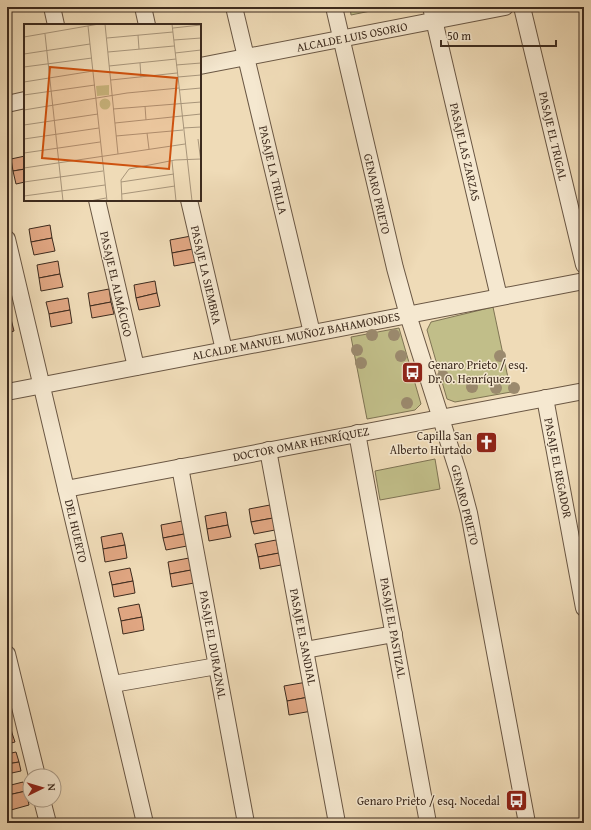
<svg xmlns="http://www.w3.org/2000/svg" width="591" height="830" viewBox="0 0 591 830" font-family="'Gentium Book Plus',serif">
  <rect width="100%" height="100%" fill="#efdbb7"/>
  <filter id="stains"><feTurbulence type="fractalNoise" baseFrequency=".005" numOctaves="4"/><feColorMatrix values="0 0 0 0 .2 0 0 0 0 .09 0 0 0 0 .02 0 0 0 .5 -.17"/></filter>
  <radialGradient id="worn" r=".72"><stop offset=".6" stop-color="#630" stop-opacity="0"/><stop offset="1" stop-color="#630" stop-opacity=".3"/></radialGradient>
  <g fill="#c1be89" stroke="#7f7454">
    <path d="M 350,7 L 390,7 L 351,15 Z"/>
    <path d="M 493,307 L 511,392 L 455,402 L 447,399 L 427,330 L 431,322 Z"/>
    <path d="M 399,328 L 421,404 L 415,410 L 367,419 L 351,337 Z"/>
    <path d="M 435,459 L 440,489 L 380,500 L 375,471 Z"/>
  </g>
  <g fill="#e0a682" stroke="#3d2b1e">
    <path d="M 25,156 L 25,169 L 13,171 L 11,159 Z"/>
    <path d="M 25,169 L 25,182 L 16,184 L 13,171 Z"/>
    <path d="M 50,225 L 52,238 L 31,242 L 29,229 Z"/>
    <path d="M 191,236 L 193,249 L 172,253 L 170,240 Z"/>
    <path d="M 52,238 L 55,251 L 34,255 L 31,242 Z"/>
    <path d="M 193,249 L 196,262 L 174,266 L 172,253 Z"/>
    <path d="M 58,261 L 60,274 L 39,278 L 37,265 Z"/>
    <path d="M 60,274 L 63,287 L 41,291 L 39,278 Z"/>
    <path d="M 155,281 L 157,293 L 136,298 L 134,285 Z"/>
    <path d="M 109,289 L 111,302 L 90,306 L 88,293 Z"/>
    <path d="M 157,293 L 160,306 L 139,310 L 136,298 Z"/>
    <path d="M 68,298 L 70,310 L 49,314 L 46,302 Z"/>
    <path d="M 111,302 L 114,314 L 92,318 L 90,306 Z"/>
    <path d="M 7,306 L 9,306 L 11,319 L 7,320 Z"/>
    <path d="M 70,310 L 72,323 L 51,327 L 49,314 Z"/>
    <path d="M 11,319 L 14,331 L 7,333 L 7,320 Z"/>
    <path d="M 270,505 L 273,518 L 251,522 L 249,509 Z"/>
    <path d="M 226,512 L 228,525 L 207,529 L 205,516 Z"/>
    <path d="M 273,518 L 275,530 L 254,534 L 251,522 Z"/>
    <path d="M 182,521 L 184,534 L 163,538 L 161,525 Z"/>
    <path d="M 228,525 L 231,537 L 209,541 L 207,529 Z"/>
    <path d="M 122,533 L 125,545 L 103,549 L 101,537 Z"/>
    <path d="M 184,534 L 187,546 L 166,550 L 163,538 Z"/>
    <path d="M 276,540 L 279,553 L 258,557 L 255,544 Z"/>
    <path d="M 125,545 L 127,558 L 105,562 L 103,549 Z"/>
    <path d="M 279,553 L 281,565 L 260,569 L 258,557 Z"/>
    <path d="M 189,558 L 191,570 L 170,574 L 168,562 Z"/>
    <path d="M 130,568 L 133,581 L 112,585 L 109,572 Z"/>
    <path d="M 191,570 L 194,583 L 172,587 L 170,574 Z"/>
    <path d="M 133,581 L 135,593 L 114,597 L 112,585 Z"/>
    <path d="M 139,604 L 142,617 L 121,621 L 118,608 Z"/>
    <path d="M 142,617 L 144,630 L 123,634 L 121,621 Z"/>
    <path d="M 307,682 L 309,697 L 287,701 L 284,686 Z"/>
    <path d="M 309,697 L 312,711 L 289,715 L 287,701 Z"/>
    <path d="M 9,719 L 12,733 L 7,734 L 7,720 Z"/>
    <path d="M 12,733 L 15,742 L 7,744 L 7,734 Z"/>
    <path d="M 16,752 L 19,762 L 7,764 L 7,754 Z"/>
    <path d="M 19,762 L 21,771 L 7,774 L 7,764 Z"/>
    <path d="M 23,782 L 26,791 L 8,795 L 7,786 Z"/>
    <path d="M 26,791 L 29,805 L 11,810 L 8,795 Z"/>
  </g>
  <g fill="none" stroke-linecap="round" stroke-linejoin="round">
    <defs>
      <g id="minor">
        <path d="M 52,7 L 56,25"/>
        <path d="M 143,7 L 147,25"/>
        <path d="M 234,7 L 312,333"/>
        <path d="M 334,7 L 395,268 L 408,315 L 459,475 L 469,513 L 527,823"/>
        <path d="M 431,7 L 499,297"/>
        <path d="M 522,7 L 584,265"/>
        <path d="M 200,66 L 505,7"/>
        <path d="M 7,104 L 25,100"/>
        <path d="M 97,200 L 136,367"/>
        <path d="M 189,200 L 224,350"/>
        <path d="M 7,239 L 145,823"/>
        <path d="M 7,392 L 584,281"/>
        <path d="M 545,398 L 584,608"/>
        <path d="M 357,433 L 428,823"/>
        <path d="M 268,450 L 337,823"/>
        <path d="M 180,467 L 246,823"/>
        <path d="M 66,489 L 584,391"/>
        <path d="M 305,650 L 394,634"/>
        <path d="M 7,654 L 37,776"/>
        <path d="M 113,684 L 217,666"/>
        <path d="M 42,800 L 48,823"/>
      </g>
    </defs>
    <use href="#minor" stroke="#6a5744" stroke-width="18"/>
    <use href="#minor" stroke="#f5e8d0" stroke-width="16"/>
  </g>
  <g fill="#9b8a6e">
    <circle cx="372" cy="335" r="6"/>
    <circle cx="394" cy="335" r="6"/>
    <circle cx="357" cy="350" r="6"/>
    <circle cx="401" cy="356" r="6"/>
    <circle cx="500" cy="356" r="6"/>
    <circle cx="361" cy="363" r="6"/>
    <circle cx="443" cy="376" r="6"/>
    <circle cx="472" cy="387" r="6"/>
    <circle cx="496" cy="388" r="6"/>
    <circle cx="514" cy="388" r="6"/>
    <circle cx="407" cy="403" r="6"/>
  </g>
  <defs>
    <symbol id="bus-square" viewBox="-11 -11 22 22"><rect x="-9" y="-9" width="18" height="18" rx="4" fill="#8f2418" stroke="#f5e8d0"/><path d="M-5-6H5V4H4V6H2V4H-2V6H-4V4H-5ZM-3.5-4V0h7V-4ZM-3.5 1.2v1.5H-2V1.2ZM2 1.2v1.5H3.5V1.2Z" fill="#fff"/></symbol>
    <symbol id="church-square" viewBox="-11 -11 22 22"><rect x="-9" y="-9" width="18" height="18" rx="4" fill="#8f2418" stroke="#f5e8d0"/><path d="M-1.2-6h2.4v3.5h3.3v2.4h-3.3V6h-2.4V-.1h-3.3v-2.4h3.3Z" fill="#fff"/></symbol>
  </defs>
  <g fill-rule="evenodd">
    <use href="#bus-square" x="400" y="360" width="25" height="25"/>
    <use href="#church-square" x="474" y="430" width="25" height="25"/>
    <use href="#bus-square" x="504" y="788" width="25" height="25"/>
  </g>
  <g text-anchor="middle" stroke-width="3" stroke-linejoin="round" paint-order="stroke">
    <g font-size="12" fill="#3d2b1e" stroke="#f5e8d0">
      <text transform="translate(352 37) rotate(-11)" y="4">ALCALDE LUIS OSORIO</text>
      <text transform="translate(553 136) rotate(77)" y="4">PASAJE EL TRIGAL</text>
      <text transform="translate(465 152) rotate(77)" y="4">PASAJE LAS ZARZAS</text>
      <text transform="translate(273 170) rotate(77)" y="4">PASAJE LA TRILLA</text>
      <text transform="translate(377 194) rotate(77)" y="4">GENARO PRIETO</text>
      <text transform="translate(206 275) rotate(77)" y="4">PASAJE LA SIEMBRA</text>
      <text transform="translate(116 284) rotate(77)" y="4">PASAJE EL ALMÁCIGO</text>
      <text transform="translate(296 336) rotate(-11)" y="4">ALCALDE MANUEL MUÑOZ BAHAMONDES</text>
      <text transform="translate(301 444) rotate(-11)" y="4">DOCTOR OMAR HENRÍQUEZ</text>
      <text transform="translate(558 468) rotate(79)" y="4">PASAJE EL REGADOR</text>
      <text transform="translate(465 505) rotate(76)" y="4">GENARO PRIETO</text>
      <text transform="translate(76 531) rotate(77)" y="4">DEL HUERTO</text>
      <text transform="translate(393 628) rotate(80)" y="4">PASAJE EL PASTIZAL</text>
      <text transform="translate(303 637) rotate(79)" y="4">PASAJE EL SANDIAL</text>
      <text transform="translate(213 645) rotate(80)" y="4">PASAJE EL DURAZNAL</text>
    </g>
    <g font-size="12" fill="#3d2b1e" stroke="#f5e8d0" text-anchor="end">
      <text x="428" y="369" text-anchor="start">Genaro Prieto / esq.<tspan x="428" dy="14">Dr. O. Henríquez</tspan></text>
      <text x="472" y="440">Capilla San<tspan x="472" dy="14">Alberto Hurtado</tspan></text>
      <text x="500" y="805">Genaro Prieto / esq. Nocedal</text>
    </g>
  </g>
  <g transform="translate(24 24)">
    <rect width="177" height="177" fill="#efdbb7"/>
    <path d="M 85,61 L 85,71 L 73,72 L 72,62 ZM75.5 80a5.5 5.5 0 1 1 11 0a5.5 5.5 0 1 1-11 0Z" fill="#c1be89"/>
    <path fill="none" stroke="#a8957a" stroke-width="1" d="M 81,0 L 94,130M 148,0 L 168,177M 64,2 L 83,177M 149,4 L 177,1M 21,10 L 39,177M 114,11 L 115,25M 0,13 L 75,0M 83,14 L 149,8M 150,16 L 177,14M 84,28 L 150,22M 151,29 L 177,26M 0,30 L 66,20M 116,39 L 117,53M 152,41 L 177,39M 85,42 L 152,35M 0,43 L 68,34M 154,53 L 177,51M 87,56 L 153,49M 0,58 L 69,47M 155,66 L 177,64M 0,71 L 71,61M 121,82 L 122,96M 89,85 L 177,78M 0,86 L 103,69 L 155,64M 91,99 L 177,90M 0,101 L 74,90M 159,104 L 177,103M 123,109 L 125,125M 92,112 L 159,106M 0,115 L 75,104M 174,115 L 177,138M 0,129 L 76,118M 148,137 L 152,177M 0,144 L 161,120M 0,158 L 79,147M 97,158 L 150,150M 98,170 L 151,162M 0,172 L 81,161M 66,177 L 82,174M 98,177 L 97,156 L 105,145 L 151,136 L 177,135"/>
    <path fill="#ce520f" fill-opacity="0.15" stroke="#ce520f" stroke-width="2" d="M 26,43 L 153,54 L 145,145 L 18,134 Z"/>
    <rect width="177" height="177" fill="none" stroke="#3d2b1e" stroke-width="2"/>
  </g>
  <rect width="591" height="830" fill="none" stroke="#efdbb7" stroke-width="24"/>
  <rect x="8" y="8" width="575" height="814" fill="none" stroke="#3d2b1e" stroke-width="2"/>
  <rect x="12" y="12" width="567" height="806" fill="none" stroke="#3d2b1e"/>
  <g transform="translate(42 788) rotate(85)"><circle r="19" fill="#f5e8d0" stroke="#ab9c89"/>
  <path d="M0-3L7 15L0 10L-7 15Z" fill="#8f2418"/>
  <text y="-6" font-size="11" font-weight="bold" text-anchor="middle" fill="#3d2b1e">N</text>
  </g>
  <path d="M441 40v6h115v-6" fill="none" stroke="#3d2b1e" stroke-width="2"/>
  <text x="447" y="40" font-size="12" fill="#3d2b1e" stroke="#f5e8d0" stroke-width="3" paint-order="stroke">50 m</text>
  <rect width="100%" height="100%" filter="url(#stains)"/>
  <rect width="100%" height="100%" fill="url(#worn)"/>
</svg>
